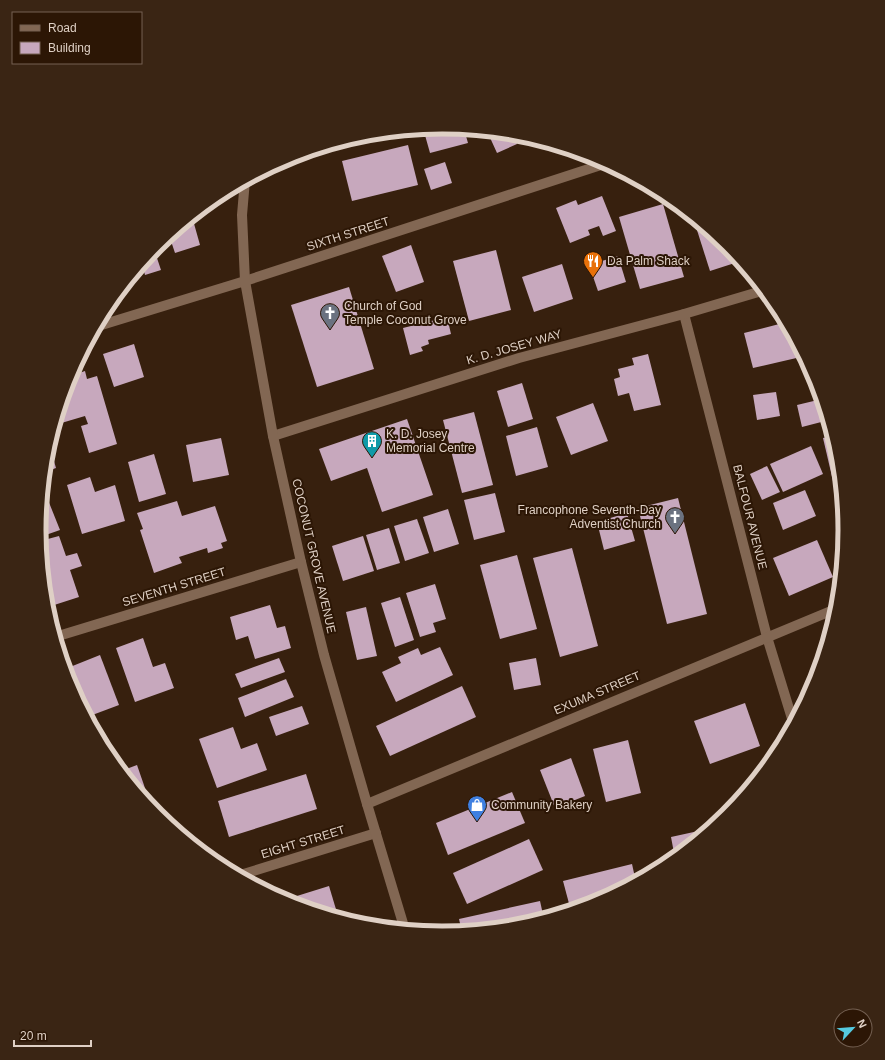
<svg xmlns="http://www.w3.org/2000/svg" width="885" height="1060" viewBox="0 0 885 1060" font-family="Helvetica,sans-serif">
  <rect width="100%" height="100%" fill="#37200e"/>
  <g fill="#c7a8bd">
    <path d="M 443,127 L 464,129 L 468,143 L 430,153 L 423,128 Z"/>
    <path d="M 475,130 L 483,131 L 487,131 L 477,135 Z"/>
    <path d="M 487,131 L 518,134 L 514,136 L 517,144 L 497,153 Z"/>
    <path d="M 376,133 L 334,147 L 333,144 L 364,134 Z"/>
    <path d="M 408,145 L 418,185 L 352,201 L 342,161 Z"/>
    <path d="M 445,162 L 452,183 L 431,190 L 424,169 Z"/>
    <path d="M 602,196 L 616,231 L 603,236 L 599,226 L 588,230 L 590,235 L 570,243 L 556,208 L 576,200 L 578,205 Z"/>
    <path d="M 663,204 L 684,277 L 640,289 L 619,217 Z"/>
    <path d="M 193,220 L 200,245 L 175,253 L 169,235 L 184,222 Z"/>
    <path d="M 704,225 L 728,245 L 741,261 L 710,271 L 696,227 Z"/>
    <path d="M 411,245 L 424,282 L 396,292 L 382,256 Z"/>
    <path d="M 154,249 L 161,270 L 145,275 L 143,268 L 136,271 Z"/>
    <path d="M 496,250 L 511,310 L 469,321 L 453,261 Z"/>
    <path d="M 618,256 L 626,282 L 598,291 L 589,265 Z"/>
    <path d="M 562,264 L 573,299 L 534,312 L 522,277 Z"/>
    <path d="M 349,287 L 374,369 L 317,387 L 291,305 Z"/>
    <path d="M 447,317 L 451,334 L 428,340 L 429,344 L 421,347 L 423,351 L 410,355 L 403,328 Z"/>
    <path d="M 787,322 L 805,356 L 753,368 L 744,333 Z"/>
    <path d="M 134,344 L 144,377 L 114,387 L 103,354 Z"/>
    <path d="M 648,354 L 661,405 L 634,411 L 629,393 L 618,396 L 614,379 L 620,377 L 618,369 L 634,365 L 632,358 Z"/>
    <path d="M 85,371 L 87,379 L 97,376 L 117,444 L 89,453 L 81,426 L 88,424 L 85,416 L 58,424 L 57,419 L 70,376 Z"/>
    <path d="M 522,383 L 533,419 L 508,427 L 497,391 Z"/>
    <path d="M 776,392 L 780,416 L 757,420 L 753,395 Z"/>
    <path d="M 822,399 L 829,420 L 802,427 L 797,405 Z"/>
    <path d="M 593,403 L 608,441 L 571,455 L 556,417 Z"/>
    <path d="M 474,412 L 493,485 L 462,493 L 443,420 Z"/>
    <path d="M 407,419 L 433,495 L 382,512 L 367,468 L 331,481 L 319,449 Z"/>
    <path d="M 537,427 L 548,467 L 516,476 L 506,436 Z"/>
    <path d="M 833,436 L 838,452 L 841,479 L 833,481 L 823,438 Z"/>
    <path d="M 221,438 L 229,475 L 193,482 L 186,445 Z"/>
    <path d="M 49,444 L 56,468 L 45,472 L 47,451 Z"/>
    <path d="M 811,446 L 823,474 L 783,492 L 770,464 Z"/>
    <path d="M 154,454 L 166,494 L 139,502 L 128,462 Z"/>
    <path d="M 767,466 L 780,492 L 762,500 L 750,474 Z"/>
    <path d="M 90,477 L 95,492 L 115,485 L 125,521 L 82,534 L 67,485 Z"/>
    <path d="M 805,490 L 816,516 L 783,530 L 773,503 Z"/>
    <path d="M 495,493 L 505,532 L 474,540 L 464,500 Z"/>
    <path d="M 678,498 L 707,614 L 667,624 L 638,508 Z"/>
    <path d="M 48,500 L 60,530 L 40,537 L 39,530 L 42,502 Z"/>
    <path d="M 177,501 L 182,516 L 215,506 L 227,541 L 221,543 L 223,548 L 208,553 L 207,548 L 179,557 L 182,563 L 154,573 L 140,530 L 143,529 L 137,513 Z"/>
    <path d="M 448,509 L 459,544 L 434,552 L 423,517 Z"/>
    <path d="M 627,513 L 635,541 L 604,550 L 597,522 Z"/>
    <path d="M 417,519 L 429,553 L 405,561 L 394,526 Z"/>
    <path d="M 389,528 L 400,563 L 377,570 L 366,535 Z"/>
    <path d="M 59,536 L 66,556 L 77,553 L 82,566 L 70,570 L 79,597 L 48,607 L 46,600 L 42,558 L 49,556 L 44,540 Z"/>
    <path d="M 363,536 L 374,571 L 343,581 L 332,546 Z"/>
    <path d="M 817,540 L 833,577 L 789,596 L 773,558 Z"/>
    <path d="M 572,548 L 598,646 L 560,657 L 533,558 Z"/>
    <path d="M 517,555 L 537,629 L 500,639 L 480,565 Z"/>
    <path d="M 435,584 L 446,619 L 433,623 L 436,632 L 420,637 L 406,593 Z"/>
    <path d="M 400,597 L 414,640 L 395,647 L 381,603 Z"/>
    <path d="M 270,605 L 277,628 L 285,626 L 291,648 L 255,659 L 248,636 L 236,640 L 230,617 Z"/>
    <path d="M 366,607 L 377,656 L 357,660 L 346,612 Z"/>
    <path d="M 143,638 L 153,667 L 165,663 L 174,688 L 135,702 L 116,648 Z"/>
    <path d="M 440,647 L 453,675 L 396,702 L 382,672 L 401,663 L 398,657 L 418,648 L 421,655 Z"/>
    <path d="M 100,655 L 119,705 L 87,717 L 70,684 L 65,669 Z"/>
    <path d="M 279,658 L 285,672 L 241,688 L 235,674 Z"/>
    <path d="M 536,658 L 541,685 L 514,690 L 509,663 Z"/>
    <path d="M 286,679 L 294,697 L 245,717 L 238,698 Z"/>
    <path d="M 462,686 L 476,717 L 390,756 L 376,726 Z"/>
    <path d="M 745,703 L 760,746 L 710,764 L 694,721 Z"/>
    <path d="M 302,706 L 309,724 L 276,736 L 269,717 Z"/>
    <path d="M 233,727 L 241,749 L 257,743 L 267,770 L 217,788 L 199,739 Z"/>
    <path d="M 628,740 L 641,793 L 606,802 L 593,749 Z"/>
    <path d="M 571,758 L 585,796 L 555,808 L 540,770 Z"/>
    <path d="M 137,765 L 146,791 L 139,794 L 121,771 Z"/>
    <path d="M 306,774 L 317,809 L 229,837 L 218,801 Z"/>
    <path d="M 512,792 L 525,823 L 448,855 L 436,823 Z"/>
    <path d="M 712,828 L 675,858 L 671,837 Z"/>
    <path d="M 529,839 L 543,870 L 467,904 L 453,873 Z"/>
    <path d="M 632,864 L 636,882 L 597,903 L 571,911 L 563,881 Z"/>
    <path d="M 329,886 L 338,916 L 335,917 L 284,900 Z"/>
    <path d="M 540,901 L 544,919 L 521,926 L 462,932 L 459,919 Z"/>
  </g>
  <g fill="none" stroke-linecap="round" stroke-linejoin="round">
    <g stroke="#826753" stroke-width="10">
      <path d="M 684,314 L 767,637 L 794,725"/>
      <path d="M 95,327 L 245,281 L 607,163"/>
      <path d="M 273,436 L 519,358 L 684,314 L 765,290"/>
      <path d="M 55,637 L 301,562"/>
      <path d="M 367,804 L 838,608"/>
      <path d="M 237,876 L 376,833"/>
    </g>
    <path stroke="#826753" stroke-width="10" d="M 245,180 L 242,215 L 245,281 L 273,436 L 301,562 L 324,655 L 367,804 L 405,930"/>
  </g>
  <defs>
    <symbol id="restaurant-pin" viewBox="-11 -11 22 30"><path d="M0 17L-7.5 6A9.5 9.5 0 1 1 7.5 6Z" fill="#e8710a" stroke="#2c1605"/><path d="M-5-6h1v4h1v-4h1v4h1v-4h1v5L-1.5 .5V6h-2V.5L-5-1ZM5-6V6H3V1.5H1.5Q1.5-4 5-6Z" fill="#fff"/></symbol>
    <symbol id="church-pin" viewBox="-11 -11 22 30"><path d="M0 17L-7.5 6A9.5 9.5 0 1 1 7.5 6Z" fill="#6b7280" stroke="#2c1605"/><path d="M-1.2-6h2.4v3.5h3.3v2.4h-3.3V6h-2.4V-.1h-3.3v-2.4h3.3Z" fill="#fff"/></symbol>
    <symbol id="building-pin" viewBox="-11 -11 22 30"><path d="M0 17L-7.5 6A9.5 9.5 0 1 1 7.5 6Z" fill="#0f9aa8" stroke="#2c1605"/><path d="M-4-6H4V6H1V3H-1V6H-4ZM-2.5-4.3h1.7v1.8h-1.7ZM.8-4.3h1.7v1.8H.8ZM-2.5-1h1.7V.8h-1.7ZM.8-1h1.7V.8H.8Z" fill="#fff"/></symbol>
    <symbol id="shop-pin" viewBox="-11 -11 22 30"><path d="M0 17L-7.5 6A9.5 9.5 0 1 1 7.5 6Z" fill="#3f7fe0" stroke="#2c1605"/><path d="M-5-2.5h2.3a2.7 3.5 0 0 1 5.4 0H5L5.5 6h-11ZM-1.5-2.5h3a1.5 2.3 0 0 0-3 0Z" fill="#fff"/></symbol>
  </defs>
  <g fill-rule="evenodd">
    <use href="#restaurant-pin" x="582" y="250" width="22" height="30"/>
    <use href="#church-pin" x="319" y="302" width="22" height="30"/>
    <use href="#building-pin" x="361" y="430" width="22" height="30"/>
    <use href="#church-pin" x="664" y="506" width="22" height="30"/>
    <use href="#shop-pin" x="466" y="794" width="22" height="30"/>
  </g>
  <g text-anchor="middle" stroke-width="4" stroke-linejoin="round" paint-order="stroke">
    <g font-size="12" fill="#dfd0c5" stroke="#2c1605">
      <text transform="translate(348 234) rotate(-18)" y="4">SIXTH STREET</text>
      <text transform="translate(514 347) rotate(-16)" y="4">K. D. JOSEY WAY</text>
      <text transform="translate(750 517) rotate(76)" y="4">BALFOUR AVENUE</text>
      <text transform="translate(314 556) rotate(77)" y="4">COCONUT GROVE AVENUE</text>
      <text transform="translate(174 587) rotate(-17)" y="4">SEVENTH STREET</text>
      <text transform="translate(597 693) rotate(-23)" y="4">EXUMA STREET</text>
      <text transform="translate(303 842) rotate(-17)" y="4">EIGHT STREET</text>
    </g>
    <g font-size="12" fill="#dfd0c5" stroke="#2c1605" text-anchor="start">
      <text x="607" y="265">Da Palm Shack</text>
      <text x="344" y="310">Church of God<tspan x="344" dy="14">Temple Coconut Grove</tspan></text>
      <text x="386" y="438">K. D. Josey<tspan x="386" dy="14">Memorial Centre</tspan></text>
      <text x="661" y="514" text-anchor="end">Francophone Seventh-Day<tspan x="661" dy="14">Adventist Church</tspan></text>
      <text x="491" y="809">Community Bakery</text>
    </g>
  </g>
  <path d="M0 0H885V1060H0ZM46 530a396 396 0 1 1 792 0a396 396 0 1 1-792 0Z" fill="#3a2514" fill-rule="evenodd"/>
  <path fill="none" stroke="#dfd0c5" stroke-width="5" d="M46 530a396 396 0 1 1 792 0a396 396 0 1 1-792 0Z"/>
  <rect x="12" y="12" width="130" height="52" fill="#2c1605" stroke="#746052"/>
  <rect x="20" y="25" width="20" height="6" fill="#826753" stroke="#746052"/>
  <text x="48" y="32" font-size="12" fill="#dfd0c5">Road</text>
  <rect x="20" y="42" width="20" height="12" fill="#c7a8bd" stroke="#746052"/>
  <text x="48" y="52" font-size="12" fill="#dfd0c5">Building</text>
  <g transform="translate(853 1028) rotate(64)"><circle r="19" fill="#2c1605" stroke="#746052"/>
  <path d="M0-3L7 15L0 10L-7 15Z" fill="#55cadf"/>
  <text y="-6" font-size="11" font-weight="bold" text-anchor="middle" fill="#dfd0c5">N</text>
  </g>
  <path d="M14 1040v6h77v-6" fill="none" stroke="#dfd0c5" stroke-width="2"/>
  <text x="20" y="1040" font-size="12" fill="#dfd0c5" stroke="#2c1605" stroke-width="3" paint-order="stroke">20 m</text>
</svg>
